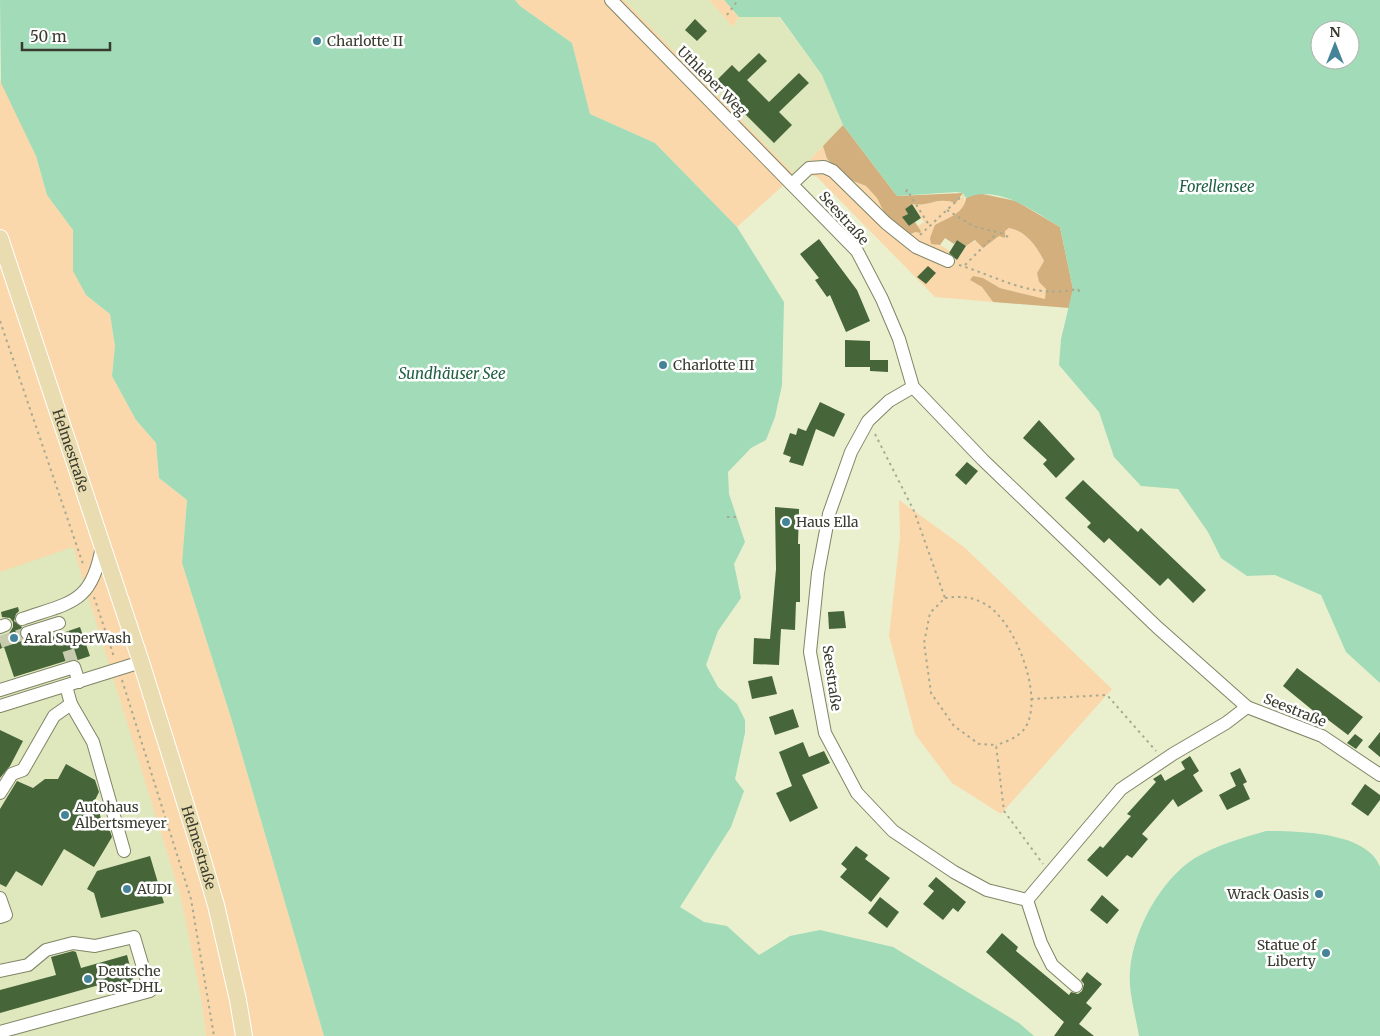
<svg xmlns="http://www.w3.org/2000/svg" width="1380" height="1036" viewBox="0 0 1380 1036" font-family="Merriweather,serif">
  <rect width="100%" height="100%" fill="#eaf0ce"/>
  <g fill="#dfe7bd">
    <path d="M 624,0 L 709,0 L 733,27 L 739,17 L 779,17 L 822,75 L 843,125 L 795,175 Z"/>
    <path d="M 0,331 L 82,572 L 181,898 L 201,998 L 206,1036 L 0,1036 Z"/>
  </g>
  <g fill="#fad8ac">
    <path d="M 515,0 L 624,0 L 795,175 L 737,227 L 655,143 L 590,114 L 572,43 L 520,6 Z"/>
    <path d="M 709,0 L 724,0 L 739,17 L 733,27 Z"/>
    <path d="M 0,79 L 36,156 L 47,195 L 73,230 L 74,271 L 86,295 L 110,314 L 115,346 L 112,376 L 136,420 L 156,443 L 159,478 L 187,500 L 182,563 L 232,721 L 324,1036 L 206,1036 L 201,998 L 181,898 L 73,547 L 0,572 Z"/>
    <path d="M 823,146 L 827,160 L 848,179 L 866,186 L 877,198 L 884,212 L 908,235 L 921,231 L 918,226 L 924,222 L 912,204 C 930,207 936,197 956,203 L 964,195 L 965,206 L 958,213 L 935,225 L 937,246 L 940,245 L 950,251 L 948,255 L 957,260 C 968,243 970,239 991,241 L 999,235 L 1005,238 L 1005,231 L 1009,228 C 1026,231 1037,247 1044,261 L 1037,273 L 1039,282 L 1046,289 L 1045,299 L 1000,288 L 983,278 L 970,280 L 982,287 L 993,302 L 935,297 L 817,177 L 806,174 L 801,169 Z"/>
    <path d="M 899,500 L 964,547 L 1112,689 L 1001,814 L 952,783 L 915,734 L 889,636 L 900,537 Z"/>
  </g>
  <g fill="#d3af7e">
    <path d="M 843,125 L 897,196 L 963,193 L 956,203 C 936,196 930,207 912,204 L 905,209 L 908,214 L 903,217 L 909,226 L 915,222 L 921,231 L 920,233 L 916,232 L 908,235 L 884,212 L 877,198 L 866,186 L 848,179 L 827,159 L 823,146 Z"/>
    <path d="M 978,193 L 1016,201 L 1060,227 L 1073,289 L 1069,308 L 993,302 L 982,287 L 970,280 L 973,276 L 983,278 L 1000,288 L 1045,299 L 1046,289 L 1039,282 L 1037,273 L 1044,261 C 1037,247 1026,231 1009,228 L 1005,231 L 1005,238 L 999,236 L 983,248 L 975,240 L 966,246 L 957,240 L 954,244 L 945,238 L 940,245 L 931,244 L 930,238 L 935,225 C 947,218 964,214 966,198 Z"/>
  </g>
  <g fill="#a1dbb8" fill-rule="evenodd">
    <path d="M 0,0 L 515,0 L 520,6 L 572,43 L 590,114 L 655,143 L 737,227 L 784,302 L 782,385 L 775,417 L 766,440 L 751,448 L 728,472 L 729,494 L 745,542 L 734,564 L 741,598 L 718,631 L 706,665 L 718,687 L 737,704 L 745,720 L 745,733 L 735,779 L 744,791 L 731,827 L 680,907 L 704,922 L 727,926 L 759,955 L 790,936 L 820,930 L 893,947 L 1019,1023 L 1034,1036 L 324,1036 L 232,721 L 182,563 L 187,500 L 159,478 L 156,443 L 136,420 L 112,376 L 115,346 L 110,314 L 86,295 L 73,271 L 73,230 L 47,195 L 36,156 L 1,83 Z"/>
    <path d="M 724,0 L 1380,0 L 1380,683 L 1346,652 L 1321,595 L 1275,575 L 1247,576 L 1221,558 L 1208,532 L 1178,489 L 1141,486 L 1114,457 L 1099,412 L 1059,365 L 1061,339 L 1073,289 L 1060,227 C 1033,211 998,184 966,198 L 963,193 L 956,192 L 897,196 L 843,125 L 822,75 L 780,17 L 739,17 ZM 1320,30 L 1350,30 L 1350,60 L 1320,60 Z"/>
    <path d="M 1266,831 C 1298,831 1368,832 1380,867 L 1380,1036 L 1139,1036 C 1136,1017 1128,990 1130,971 C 1133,931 1160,880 1195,858 C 1217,845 1242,838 1266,831 Z"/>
  </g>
  <g fill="#466539">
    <path d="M 695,19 L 707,31 L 697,41 L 685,30 Z"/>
    <path d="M 759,53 L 767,61 L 747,80 L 769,102 L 799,73 L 809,83 L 779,112 L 792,125 L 774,143 L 714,83 L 732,65 L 739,72 Z"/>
    <path d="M 912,204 L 921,218 L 909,226 L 902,217 L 908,214 L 905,209 Z"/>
    <path d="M 819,239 L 857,290 L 870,321 L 846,332 L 830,295 L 827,297 L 815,280 L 819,278 L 800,254 Z"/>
    <path d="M 957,240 L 966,246 L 957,260 L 949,253 Z"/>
    <path d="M 928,266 L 936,273 L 926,284 L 917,277 Z"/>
    <path d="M 845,340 L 870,341 L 870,367 L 845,367 Z"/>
    <path d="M 870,360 L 888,360 L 888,372 L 870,371 Z"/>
    <path d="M 820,402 L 845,414 L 834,437 L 816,429 L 803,466 L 789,462 L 791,457 L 783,454 L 790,433 L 796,435 L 798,428 L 806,431 Z"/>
    <path d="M 1039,420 L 1075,459 L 1056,478 L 1043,464 L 1047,460 L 1023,438 Z"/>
    <path d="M 967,462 L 978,471 L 966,485 L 955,475 Z"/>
    <path d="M 1083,480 L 1138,532 L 1141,528 L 1206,590 L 1193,603 L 1168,578 L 1160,586 L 1109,538 L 1104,543 L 1087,527 L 1091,523 L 1065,498 Z"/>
    <path d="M 775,507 L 799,509 L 798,544 L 800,544 L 800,602 L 796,602 L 795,630 L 781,629 L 779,665 L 753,664 L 754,638 L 770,639 L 776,569 Z"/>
    <path d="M 18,607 L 19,611 L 16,614 L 14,621 L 22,627 L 19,632 L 22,639 L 29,641 L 30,644 L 80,627 L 90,656 L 78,660 L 72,659 L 14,677 L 4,647 L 0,649 L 0,637 L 8,635 L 13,627 L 13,622 L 10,618 L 2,617 L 1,612 Z"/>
    <path d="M 844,611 L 846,628 L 829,629 L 828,612 Z"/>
    <path d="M 1297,668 L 1363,717 L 1348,735 L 1323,716 L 1322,718 L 1283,686 Z"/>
    <path d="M 772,676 L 777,694 L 752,699 L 748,681 Z"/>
    <path d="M 793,709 L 799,727 L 775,735 L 769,717 Z"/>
    <path d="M 0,730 L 23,741 L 10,766 L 0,778 Z"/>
    <path d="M 1380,732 L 1380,757 L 1368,747 Z"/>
    <path d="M 1355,734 L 1363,740 L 1356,749 L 1347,743 Z"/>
    <path d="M 803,742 L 809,757 L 824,751 L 830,763 L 802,775 L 818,808 L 790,822 L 776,793 L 792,786 L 779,752 Z"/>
    <path d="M 1190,756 L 1199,771 L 1193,775 L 1203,791 L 1178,807 L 1173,799 L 1142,834 L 1148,839 L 1132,858 L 1127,855 L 1107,877 L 1087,860 L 1100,846 L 1103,848 L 1131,816 L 1127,814 L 1156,782 L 1153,779 L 1161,774 L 1165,781 L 1185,769 L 1181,762 Z"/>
    <path d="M 66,764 L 95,780 L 99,792 L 94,802 L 98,807 L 101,819 L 98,825 L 110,831 L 112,837 L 94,867 L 64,849 L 42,886 L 16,871 L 6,887 L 0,884 L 0,809 L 17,781 L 33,788 L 45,779 L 58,779 Z"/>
    <path d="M 1240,768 L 1247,782 L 1243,784 L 1250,799 L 1227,810 L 1219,795 L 1236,786 L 1230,773 Z"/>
    <path d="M 1365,784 L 1380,795 L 1380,800 L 1368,816 L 1351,804 Z"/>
    <path d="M 856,846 L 868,855 L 865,859 L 890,878 L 871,902 L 840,877 L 847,869 L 841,864 Z"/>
    <path d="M 150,856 L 164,903 L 101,918 L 94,893 L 87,889 L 97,871 Z"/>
    <path d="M 936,877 L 966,902 L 958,912 L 953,908 L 943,920 L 923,904 L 934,891 L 928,886 Z"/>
    <path d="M 1102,895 L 1119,910 L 1107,924 L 1090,910 Z"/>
    <path d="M 880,897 L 899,912 L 887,928 L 868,913 Z"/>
    <path d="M 1002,933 L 1018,947 L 1016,951 L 1069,995 L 1071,992 L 1078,994 L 1082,991 L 1084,984 L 1081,980 L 1087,972 L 1102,984 L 1086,1003 L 1092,1008 L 1079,1024 L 1094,1036 L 1054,1036 L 1064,1022 L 986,952 Z"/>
    <path d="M 73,951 L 76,952 L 81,968 L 127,955 L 134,982 L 101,992 L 99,985 L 0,1013 L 0,990 L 56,975 L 51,957 Z"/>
  </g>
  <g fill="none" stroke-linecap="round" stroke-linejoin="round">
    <g stroke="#c7ccae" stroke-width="12" stroke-dasharray="12 6" stroke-linecap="butt">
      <path d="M 63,633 L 72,662"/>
      <path d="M 0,642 L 27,633"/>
    </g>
    <defs>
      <g id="minor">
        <path d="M 611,0 L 857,251 L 882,299 L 899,339 L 913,387 L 983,460 L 1157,627 L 1247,707 L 1322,736 L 1380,775"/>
        <path d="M 792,184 L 809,168 L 824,167 L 833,171 L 886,223 L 916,247 L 948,261"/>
        <path d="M 913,387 L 889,401 L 868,421 L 851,452 L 829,514 L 818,573 L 810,652 L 825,733 L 857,793 L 893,831 L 954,872 L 987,890 L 1027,900"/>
        <path d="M 22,619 C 71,602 92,604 102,546"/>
        <path d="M 0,627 L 5,625"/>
        <path d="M 27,633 L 59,623"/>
        <path d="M 0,690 L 74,667 L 79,682"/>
        <path d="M 71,704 L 93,742 L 124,851"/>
        <path d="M 0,706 L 141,662"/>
        <path d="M 0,793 L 12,774 L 23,770 L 54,716 L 71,704 L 66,686"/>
        <path d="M 0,898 L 6,915 L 0,917"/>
        <path d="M 0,971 L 28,965 L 46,950 L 73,943 L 95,946 L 134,937 L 150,991 L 0,1032"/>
        <path d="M 1076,986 L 1052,965 L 1041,943 L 1027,900 L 1121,789 L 1173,754 L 1226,723 L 1247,707"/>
      </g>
      <g id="major">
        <path id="s1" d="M 0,238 L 141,662 L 199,847 L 216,905 L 238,1000 L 244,1036"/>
      </g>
    </defs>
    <use href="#minor" stroke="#808566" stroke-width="14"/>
    <use href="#major" stroke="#fff" stroke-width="18"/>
    <g stroke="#a6aa90" stroke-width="2" stroke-dasharray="2.5 4" stroke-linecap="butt">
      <path d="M 727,15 L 738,0"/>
      <path d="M 906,192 L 907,190 L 929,225"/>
      <path d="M 947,210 L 973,226 L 1004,234 L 1009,238"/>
      <path d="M 920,235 L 963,195"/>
      <path d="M 959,265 C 1001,278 1032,299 1078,289 L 1079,291 L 1075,289"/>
      <path d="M 965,265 L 997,233"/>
      <path d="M 0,321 L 84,567"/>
      <path d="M 875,434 L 914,511 L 945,598 L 930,613 L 924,643 L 931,693 L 954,726 L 979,744 L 996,745 L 1004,811 L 1043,864"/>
      <path d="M 727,517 L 737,517"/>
      <path d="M 94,597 L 114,657"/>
      <path d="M 945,598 C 960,596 971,596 985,604 C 1015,620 1045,698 1025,728 C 1019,737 1006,742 996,745"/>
      <path d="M 122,680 L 191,899 L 214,1036"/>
      <path d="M 1031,699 L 1107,695 L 1156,751"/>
    </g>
    <use href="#minor" stroke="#fff" stroke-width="12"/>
    <use href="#major" stroke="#e8dcb0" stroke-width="16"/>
  </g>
  <g fill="#458498" stroke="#fff" stroke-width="2">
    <circle cx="317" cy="41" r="5"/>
    <circle cx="663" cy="365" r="5"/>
    <circle cx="786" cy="522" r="5"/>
    <circle cx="14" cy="638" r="5"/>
    <circle cx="65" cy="815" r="5"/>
    <circle cx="127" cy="889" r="5"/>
    <circle cx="1319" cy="894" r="5"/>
    <circle cx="1326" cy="953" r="5"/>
    <circle cx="88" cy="979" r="5"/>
  </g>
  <g text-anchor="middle" stroke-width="5" stroke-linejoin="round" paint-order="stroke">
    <g font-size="14" fill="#393b2e" stroke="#fff" text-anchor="start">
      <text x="327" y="46">Charlotte II</text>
      <text x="673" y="370">Charlotte III</text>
      <text x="796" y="527">Haus Ella</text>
      <text x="24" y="643">Aral SuperWash</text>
      <text x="75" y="812">Autohaus<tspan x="75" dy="16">Albertsmeyer</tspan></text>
      <text x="137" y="894">AUDI</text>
      <text x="1309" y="899" text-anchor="end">Wrack Oasis</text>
      <text x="1316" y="950" text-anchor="end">Statue of<tspan x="1316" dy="16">Liberty</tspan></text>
      <text x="98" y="976">Deutsche<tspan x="98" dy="16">Post-DHL</tspan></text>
    </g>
    <g font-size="14" fill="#393b2e" stroke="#fff">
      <text transform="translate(712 81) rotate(45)" y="5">Uthleber Weg</text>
      <text transform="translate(844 218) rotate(48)" y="5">Seestraße</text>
      <text dy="5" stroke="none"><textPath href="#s1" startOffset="224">Helmestraße</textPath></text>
      <text transform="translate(832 678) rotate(82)" y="5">Seestraße</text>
      <text transform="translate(1295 710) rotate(22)" y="5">Seestraße</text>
      <text dy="5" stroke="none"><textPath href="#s1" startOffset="641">Helmestraße</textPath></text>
    </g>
    <g font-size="15" font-style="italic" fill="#206141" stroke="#fff">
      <text x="1217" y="192">Forellensee</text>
      <text x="452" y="379">Sundhäuser See</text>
    </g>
  </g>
  <g transform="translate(1335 45)"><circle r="24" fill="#ffffff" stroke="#b0b1ab"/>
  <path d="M0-4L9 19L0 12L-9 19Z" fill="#458498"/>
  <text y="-8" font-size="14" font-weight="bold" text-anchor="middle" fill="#393b2e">N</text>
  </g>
  <path d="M22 42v8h88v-8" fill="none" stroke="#393b2e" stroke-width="2.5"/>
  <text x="30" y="42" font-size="15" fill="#393b2e" stroke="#ffffff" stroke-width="4" paint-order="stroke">50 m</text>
</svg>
